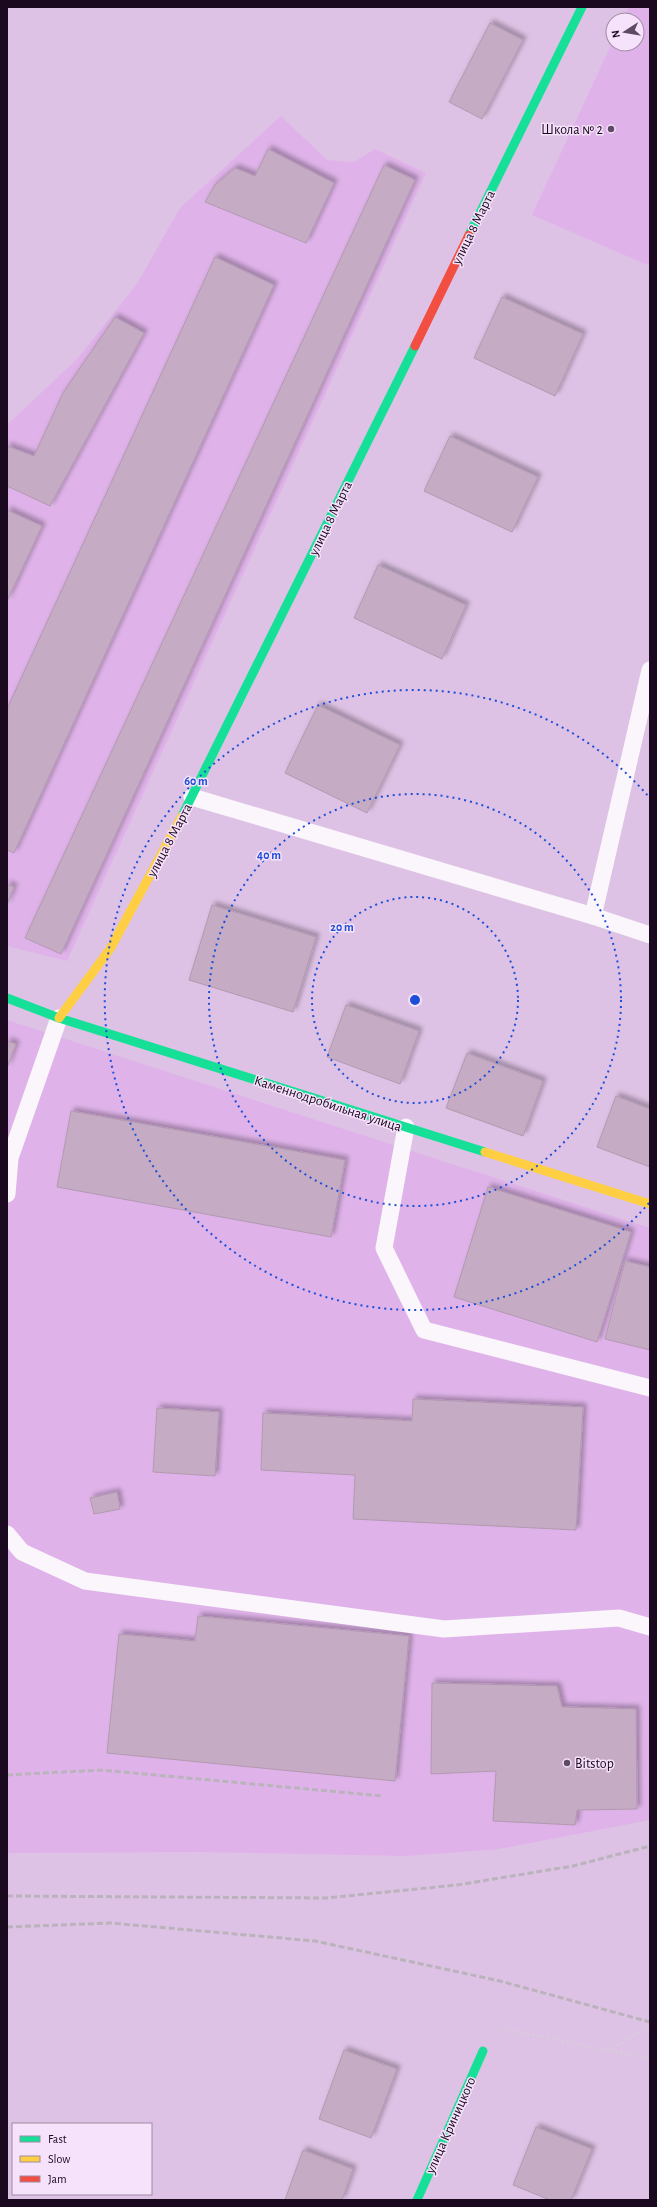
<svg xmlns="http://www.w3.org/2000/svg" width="657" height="2207" viewBox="0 0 657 2207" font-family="'Alegreya Sans',sans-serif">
  <defs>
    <filter id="shadow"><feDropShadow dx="3.5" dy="-3.5" stdDeviation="2" flood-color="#0004"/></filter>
  </defs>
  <rect width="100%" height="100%" fill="#dec2e5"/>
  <g fill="#dfb3e9">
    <path d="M 629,7 L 650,7 L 650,266 L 532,215 L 613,41 L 613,44 L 637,44 L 637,20 L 623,20 Z"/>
    <path d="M 281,116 L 327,160 L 354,162 L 375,149 L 426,173 L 67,961 L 7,946 L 7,425 L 77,359 L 137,284 L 180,208 Z"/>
    <path d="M 7,1020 L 650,1228 L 650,1820 L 499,1849 L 406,1856 L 200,1852 L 7,1853 Z"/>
  </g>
  <g fill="#c5abc3" stroke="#b299b1" filter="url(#shadow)">
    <path d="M 490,23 L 523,40 L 482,119 L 449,102 Z"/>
    <path d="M 268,149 L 334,183 L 306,243 L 205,202 L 215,185 L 235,168 L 255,176 Z"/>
    <path d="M 384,165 L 415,180 L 61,954 L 25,938 Z"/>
    <path d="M 215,257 L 274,285 L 14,853 L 7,850 L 7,709 Z"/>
    <path d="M 502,297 L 583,334 L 555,396 L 474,358 Z"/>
    <path d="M 115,317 L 144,333 L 50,506 L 7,486 L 7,446 L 34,456 L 63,393 Z"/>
    <path d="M 450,436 L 538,477 L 512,532 L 424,491 Z"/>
    <path d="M 7,510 L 42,526 L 7,601 Z"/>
    <path d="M 378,565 L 466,605 L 442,659 L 354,618 Z"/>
    <path d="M 318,705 L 400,745 L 367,813 L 285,773 Z"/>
    <path d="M 7,884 L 14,887 L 7,905 Z"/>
    <path d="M 212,905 L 316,937 L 293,1012 L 189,980 Z"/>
    <path d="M 346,1005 L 419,1031 L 400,1084 L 327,1057 Z"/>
    <path d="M 7,1041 L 16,1044 L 7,1068 Z"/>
    <path d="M 467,1053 L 543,1081 L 523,1136 L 446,1108 Z"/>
    <path d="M 616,1096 L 650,1109 L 650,1167 L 597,1147 Z"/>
    <path d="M 71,1111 L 345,1160 L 331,1237 L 57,1187 Z"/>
    <path d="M 488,1187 L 631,1232 L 597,1342 L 454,1297 Z"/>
    <path d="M 625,1261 L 650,1267 L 650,1350 L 605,1339 Z"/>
    <path d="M 413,1399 L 583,1407 L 576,1530 L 353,1519 L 355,1475 L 261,1470 L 263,1413 L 412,1421 Z"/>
    <path d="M 157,1408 L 219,1412 L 215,1476 L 153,1472 Z"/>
    <path d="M 117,1492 L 120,1509 L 94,1514 L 90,1498 Z"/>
    <path d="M 198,1616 L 409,1636 L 395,1781 L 107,1753 L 119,1634 L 195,1641 Z"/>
    <path d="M 432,1683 L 557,1686 L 562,1707 L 636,1709 L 637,1809 L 577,1810 L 575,1825 L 493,1821 L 496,1771 L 431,1774 Z"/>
    <path d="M 344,2050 L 397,2069 L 371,2138 L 319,2119 Z"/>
    <path d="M 536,2127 L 592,2149 L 571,2200 L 550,2200 L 513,2185 Z"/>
    <path d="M 303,2150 L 353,2169 L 342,2200 L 285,2200 Z"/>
  </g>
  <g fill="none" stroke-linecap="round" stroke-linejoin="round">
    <g stroke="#d6ced8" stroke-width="2.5" stroke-dasharray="2 3" stroke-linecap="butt">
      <path d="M 503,2029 L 650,2059"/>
      <path d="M 608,2051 L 650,2026"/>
    </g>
    <g stroke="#faf6fb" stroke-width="17">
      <path d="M 192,797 L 593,916 L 650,935"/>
      <path d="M 593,916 L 650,670"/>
      <path d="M 406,1127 L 384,1248 L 424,1330 L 650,1388"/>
      <path d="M 7,1194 L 10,1158 L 59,1018"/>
      <path d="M 7,1534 L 22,1552 L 85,1581 L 444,1629 L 619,1618 L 650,1627"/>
    </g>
    <g stroke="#16e098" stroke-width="9">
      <path d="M 469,235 L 582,7"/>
      <path d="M 182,816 L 415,346"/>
      <path d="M 7,998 L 59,1018 L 485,1152"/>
      <path d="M 417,2200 L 483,2051"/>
    </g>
    <g stroke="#ffcf43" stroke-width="9">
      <path d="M 59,1018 L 110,949 L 182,816"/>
      <path d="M 485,1152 L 650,1204"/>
    </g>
    <path stroke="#f24e42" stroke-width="9" d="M 415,346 L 469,235"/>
    <g stroke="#bab3bc" stroke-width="3" stroke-dasharray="6 3" stroke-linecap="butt">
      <path d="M 7,1775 L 101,1770 L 383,1796"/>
      <path d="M 7,1896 L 326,1898 L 457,1885 L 573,1866 L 650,1846"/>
      <path d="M 7,1927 L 111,1923 L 315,1941 L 500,1981 L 650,2022"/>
    </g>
  </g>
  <g fill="none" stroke="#1d4ed8" stroke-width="2" stroke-dasharray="2 4">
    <circle cx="415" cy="1000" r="103"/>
    <circle cx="415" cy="1000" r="206"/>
    <path d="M649 1203A310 310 0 1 1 649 797"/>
  </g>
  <g fill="#5f4a65" stroke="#f6e2fb" stroke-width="1.5">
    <circle cx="611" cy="129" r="4"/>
    <circle cx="567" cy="1763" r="4"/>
  </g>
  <g text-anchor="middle" stroke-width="3" stroke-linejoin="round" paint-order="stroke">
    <g font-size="14" fill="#1b0920" stroke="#f6e2fb" text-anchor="end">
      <text x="603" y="134">Школа № 2</text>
      <text x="575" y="1768" text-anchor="start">Bitstop</text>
    </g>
    <g font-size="14" fill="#1b0920" stroke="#f6e2fb">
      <text transform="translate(473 227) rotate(-64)" y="5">улица 8 Марта</text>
      <text transform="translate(330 518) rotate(-64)" y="5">улица 8 Марта</text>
      <text transform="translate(169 840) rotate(-62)" y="5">улица 8 Марта</text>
      <text transform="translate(328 1103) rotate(18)" y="5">Каменнодробильная улица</text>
      <text transform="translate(450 2125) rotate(-66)" y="5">улица Криницкого</text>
    </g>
  </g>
  <circle cx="415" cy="1000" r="6" fill="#1d4ed8" stroke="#f6e2fb" stroke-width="2"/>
  <g font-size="12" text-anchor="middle" font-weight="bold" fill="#1d4ed8" stroke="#f6e2fb" stroke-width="3" stroke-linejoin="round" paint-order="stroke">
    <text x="196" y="785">60 m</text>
    <text x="269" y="859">40 m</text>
    <text x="342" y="931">20 m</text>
  </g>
  <rect width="657" height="2207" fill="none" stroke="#1b0920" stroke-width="16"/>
  <rect x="12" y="2123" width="140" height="72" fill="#f6e2fb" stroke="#9e8ba3"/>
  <rect x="20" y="2136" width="20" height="6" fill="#16e098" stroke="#9e8ba3"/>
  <text x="48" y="2143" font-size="12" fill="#1b0920">Fast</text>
  <rect x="20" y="2156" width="20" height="6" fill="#ffcf43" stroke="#9e8ba3"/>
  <text x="48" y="2163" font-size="12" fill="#1b0920">Slow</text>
  <rect x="20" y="2176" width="20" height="6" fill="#f24e42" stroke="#9e8ba3"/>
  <text x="48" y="2183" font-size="12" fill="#1b0920">Jam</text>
  <g transform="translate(625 32) rotate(258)"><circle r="19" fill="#f6e2fb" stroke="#9e8ba3"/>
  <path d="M0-3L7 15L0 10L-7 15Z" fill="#5f4a65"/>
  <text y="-6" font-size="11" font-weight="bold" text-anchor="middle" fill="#1b0920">N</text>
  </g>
</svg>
